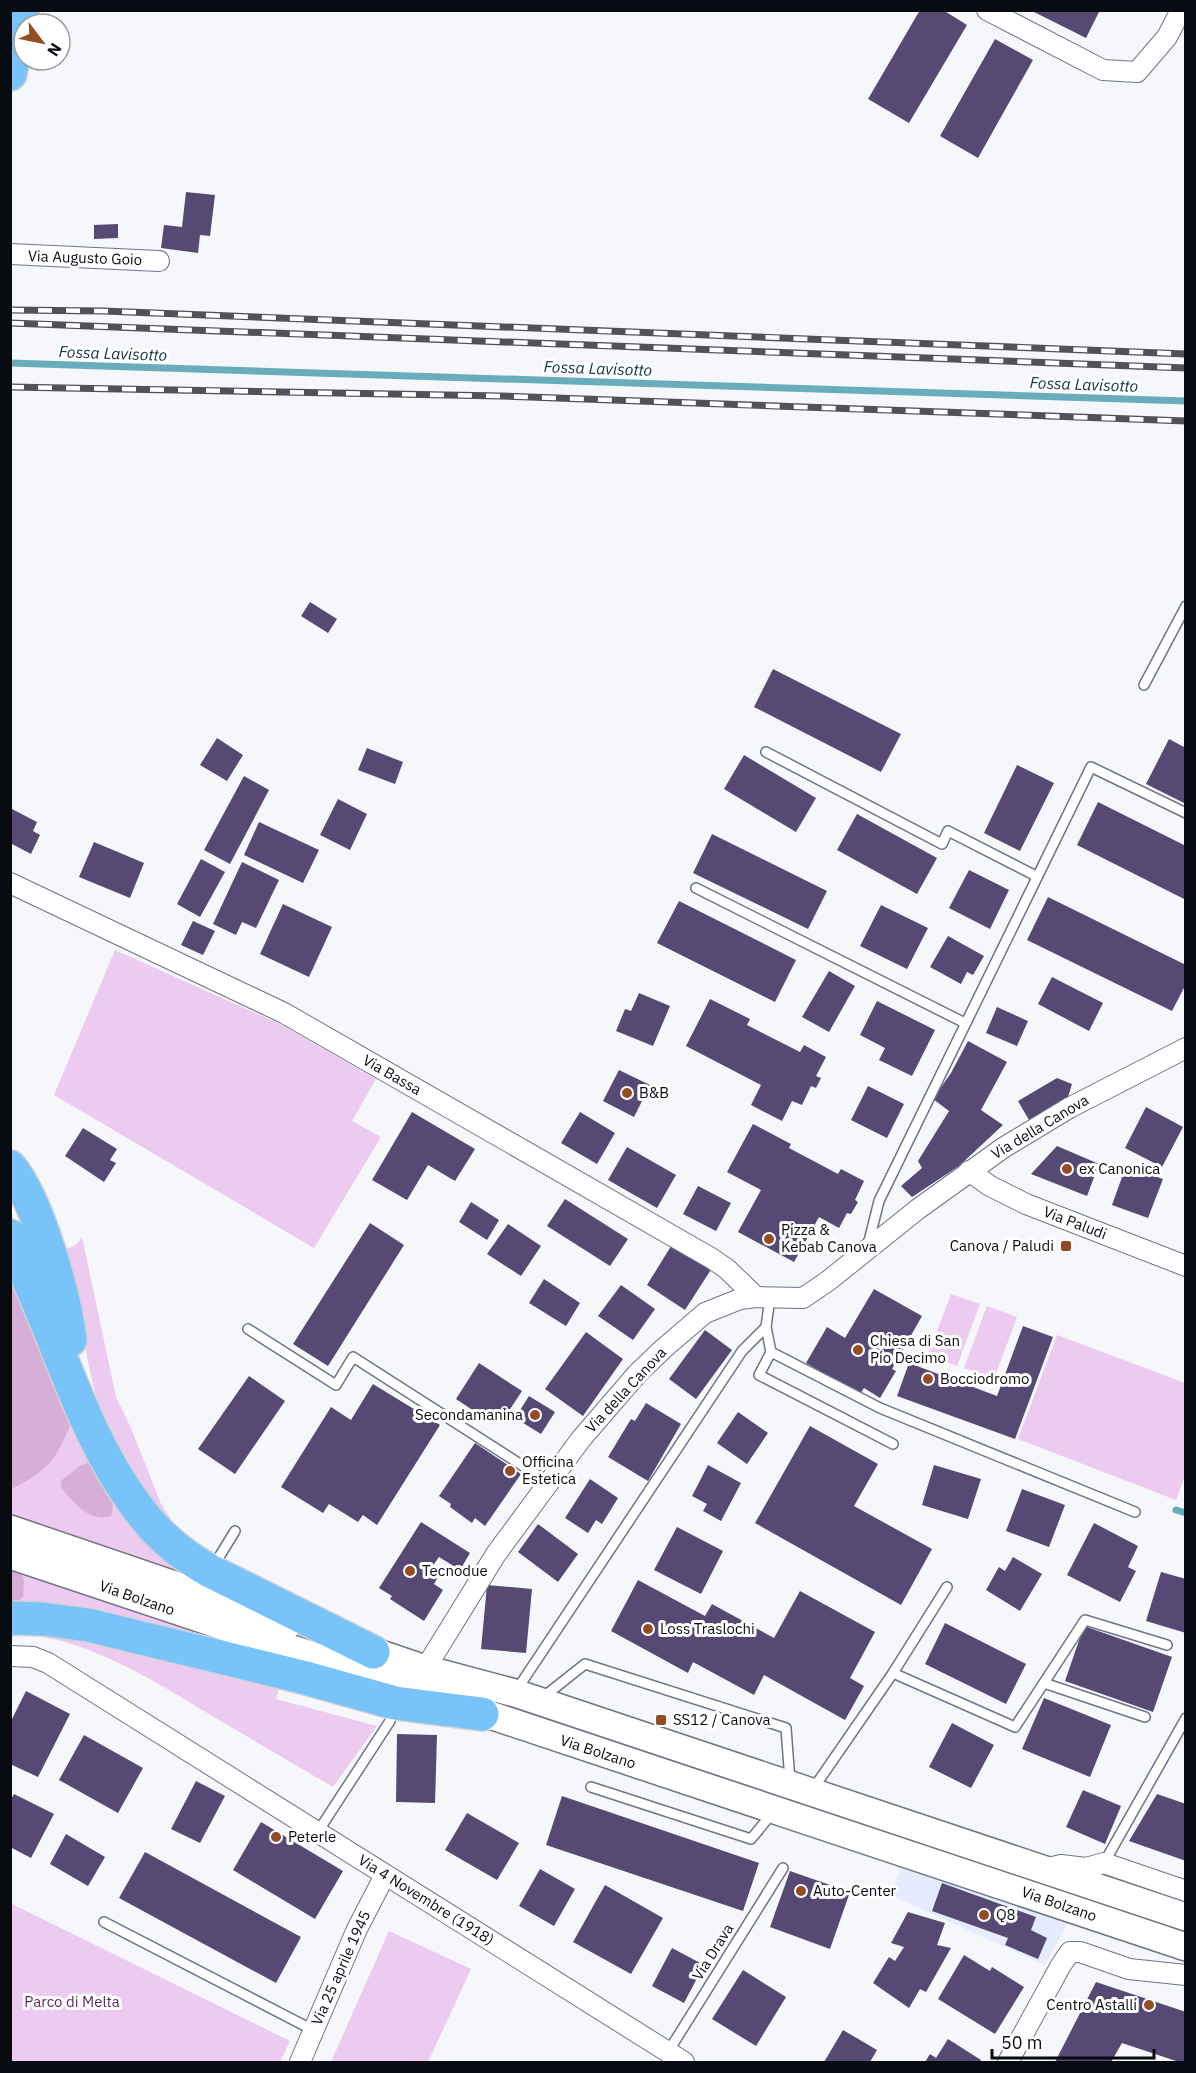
<svg xmlns="http://www.w3.org/2000/svg" width="1196" height="2073" viewBox="0 0 1196 2073" font-family="'IBM Plex Sans',sans-serif">
  <rect width="100%" height="100%" fill="#f5f7fb"/>
  <path fill="#e5ecfd" d="M 903,1864 L 1069,1921 L 1045,1965 L 890,1895 Z"/>
  <g fill="#edcaef">
    <path d="M 115,950 L 280,1024 L 376,1079 L 352,1121 L 381,1137 L 314,1248 L 54,1095 Z"/>
    <path d="M 82,1237 L 116,1397 L 131,1428 L 161,1504 L 174,1524 L 194,1549 L 129,1479 L 97,1403 L 80,1325 L 57,1247 C 70,1249 75,1248 82,1237 Z"/>
    <path d="M 10,1260 L 179,1567 L 181,1573 L 11,1516 Z"/>
    <path d="M 951,1294 L 980,1304 L 957,1366 L 928,1355 Z"/>
    <path d="M 987,1306 L 1017,1317 L 994,1379 L 964,1368 Z"/>
    <path d="M 1057,1335 L 1185,1383 L 1185,1476 L 1176,1500 L 1018,1439 Z"/>
    <path d="M 11,1568 L 285,1660 L 11,1607 Z"/>
    <path d="M 11,1629 L 33,1629 L 280,1684 L 276,1699 L 377,1726 L 333,1787 C 295,1765 257,1742 219,1720 C 168,1689 71,1626 11,1637 Z"/>
    <path d="M 10,1903 L 290,2041 L 280,2062 L 11,2062 Z"/>
    <path d="M 389,1931 L 471,1969 L 428,2062 L 331,2062 Z"/>
  </g>
  <g fill="#d5afd8">
    <path d="M 10,1263 L 72,1421 C 56,1460 48,1471 11,1489 Z"/>
    <path d="M 88,1463 C 102,1477 118,1495 111,1516 C 90,1523 72,1502 61,1487 L 62,1480 L 81,1465 Z"/>
    <path d="M 11,1568 L 22,1575 L 24,1581 L 23,1597 L 11,1606 Z"/>
  </g>
  <g fill="none" stroke-linecap="round" stroke-linejoin="round">
    <g stroke="#69acbb" stroke-width="7">
      <path d="M 10,363 L 1186,401"/>
      <path d="M 1176,1510 L 1186,1513"/>
    </g>
  </g>
  <g fill="#564a75">
    <path d="M 920,10 L 943,10 L 967,25 L 909,123 L 868,99 Z"/>
    <path d="M 1030,10 L 1100,10 L 1086,38 Z"/>
    <path d="M 995,39 L 1033,60 L 978,158 L 940,136 Z"/>
    <path d="M 186,192 L 215,195 L 210,236 L 200,235 L 198,253 L 161,248 L 164,225 L 182,227 Z"/>
    <path d="M 118,224 L 118,238 L 94,239 L 94,225 Z"/>
    <path d="M 310,602 L 337,619 L 328,633 L 301,616 Z"/>
    <path d="M 773,669 L 901,734 L 881,772 L 754,707 Z"/>
    <path d="M 217,738 L 243,755 L 227,781 L 200,765 Z"/>
    <path d="M 1169,739 L 1186,748 L 1186,804 L 1146,784 Z"/>
    <path d="M 367,748 L 403,762 L 395,784 L 358,770 Z"/>
    <path d="M 744,755 L 816,798 L 796,832 L 724,789 Z"/>
    <path d="M 1017,765 L 1054,783 L 1020,851 L 984,833 Z"/>
    <path d="M 244,776 L 269,790 L 230,864 L 204,850 Z"/>
    <path d="M 338,799 L 367,814 L 350,850 L 320,835 Z"/>
    <path d="M 1098,802 L 1186,846 L 1186,900 L 1077,845 Z"/>
    <path d="M 10,808 L 37,822 L 33,831 L 40,835 L 31,854 L 10,843 Z"/>
    <path d="M 857,814 L 937,858 L 917,894 L 837,850 Z"/>
    <path d="M 259,822 L 319,850 L 303,883 L 244,855 Z"/>
    <path d="M 712,834 L 827,891 L 808,929 L 693,873 Z"/>
    <path d="M 94,842 L 144,863 L 130,898 L 79,877 Z"/>
    <path d="M 201,859 L 225,872 L 200,917 L 177,904 Z"/>
    <path d="M 242,862 L 279,880 L 256,928 L 242,922 L 236,935 L 213,924 Z"/>
    <path d="M 969,870 L 1009,890 L 990,929 L 949,908 Z"/>
    <path d="M 1048,897 L 1186,965 L 1186,984 L 1172,1011 L 1027,940 Z"/>
    <path d="M 679,901 L 796,960 L 775,1002 L 657,943 Z"/>
    <path d="M 283,904 L 332,927 L 309,977 L 260,954 Z"/>
    <path d="M 881,905 L 928,928 L 907,969 L 860,946 Z"/>
    <path d="M 193,921 L 215,931 L 203,955 L 181,945 Z"/>
    <path d="M 948,936 L 984,956 L 973,975 L 967,972 L 961,984 L 930,967 Z"/>
    <path d="M 829,971 L 855,986 L 829,1032 L 802,1017 Z"/>
    <path d="M 1052,977 L 1103,1003 L 1089,1031 L 1038,1004 Z"/>
    <path d="M 639,993 L 670,1006 L 653,1046 L 616,1031 L 625,1009 L 631,1011 Z"/>
    <path d="M 710,999 L 750,1019 L 747,1025 L 800,1052 L 804,1045 L 826,1057 L 816,1076 L 821,1078 L 816,1088 L 811,1086 L 802,1105 L 792,1101 L 782,1121 L 751,1105 L 761,1085 L 686,1046 Z"/>
    <path d="M 877,1001 L 935,1030 L 912,1076 L 879,1060 L 885,1048 L 860,1035 Z"/>
    <path d="M 997,1007 L 1028,1021 L 1017,1046 L 986,1033 Z"/>
    <path d="M 968,1041 L 1007,1062 L 981,1110 L 1003,1125 L 959,1166 L 912,1197 L 901,1186 L 922,1168 L 918,1161 L 949,1111 L 933,1099 L 951,1073 Z"/>
    <path d="M 619,1070 L 650,1085 L 634,1117 L 603,1101 Z"/>
    <path d="M 1057,1078 L 1072,1084 L 1068,1097 L 1029,1120 L 1018,1101 Z"/>
    <path d="M 868,1086 L 904,1104 L 887,1138 L 851,1120 Z"/>
    <path d="M 1146,1107 L 1183,1127 L 1162,1167 L 1125,1148 Z"/>
    <path d="M 412,1112 L 475,1149 L 455,1181 L 428,1165 L 407,1200 L 372,1180 Z"/>
    <path d="M 580,1112 L 615,1133 L 597,1164 L 561,1143 Z"/>
    <path d="M 753,1124 L 791,1144 L 789,1148 L 838,1174 L 841,1169 L 864,1181 L 855,1200 L 858,1202 L 851,1214 L 847,1213 L 839,1228 L 819,1217 L 794,1262 L 738,1232 L 761,1190 L 727,1172 Z"/>
    <path d="M 83,1128 L 117,1149 L 110,1160 L 116,1163 L 104,1182 L 65,1156 Z"/>
    <path d="M 1057,1146 L 1099,1164 L 1087,1196 L 1031,1174 Z"/>
    <path d="M 627,1147 L 676,1175 L 657,1208 L 608,1180 Z"/>
    <path d="M 1126,1166 L 1163,1179 L 1148,1218 L 1112,1205 Z"/>
    <path d="M 698,1186 L 731,1203 L 716,1231 L 683,1214 Z"/>
    <path d="M 565,1199 L 628,1239 L 610,1266 L 547,1226 Z"/>
    <path d="M 471,1202 L 499,1220 L 487,1240 L 459,1222 Z"/>
    <path d="M 370,1223 L 404,1245 L 328,1366 L 293,1344 Z"/>
    <path d="M 508,1224 L 541,1246 L 521,1276 L 487,1254 Z"/>
    <path d="M 673,1243 L 712,1268 L 685,1310 L 647,1285 Z"/>
    <path d="M 544,1279 L 580,1303 L 566,1326 L 529,1303 Z"/>
    <path d="M 621,1285 L 655,1309 L 633,1340 L 598,1316 Z"/>
    <path d="M 874,1289 L 922,1316 L 892,1369 L 896,1371 L 880,1398 L 864,1388 L 860,1394 L 806,1363 L 827,1327 L 845,1338 Z"/>
    <path d="M 1023,1326 L 1053,1337 L 1015,1439 L 897,1396 L 909,1363 L 997,1396 Z"/>
    <path d="M 705,1330 L 732,1350 L 696,1399 L 669,1379 Z"/>
    <path d="M 586,1332 L 623,1359 L 583,1416 L 545,1389 Z"/>
    <path d="M 479,1363 L 522,1391 L 503,1420 L 494,1414 L 489,1421 L 456,1399 Z"/>
    <path d="M 249,1376 L 285,1401 L 235,1474 L 198,1449 Z"/>
    <path d="M 373,1384 L 440,1425 L 377,1525 L 363,1515 L 358,1522 L 329,1504 L 323,1513 L 281,1487 L 331,1407 L 351,1420 Z"/>
    <path d="M 529,1396 L 555,1412 L 541,1434 L 515,1418 Z"/>
    <path d="M 646,1403 L 681,1424 L 648,1481 L 608,1457 L 631,1419 L 635,1421 Z"/>
    <path d="M 738,1412 L 768,1433 L 747,1464 L 717,1443 Z"/>
    <path d="M 810,1426 L 878,1464 L 854,1506 L 932,1549 L 901,1605 L 755,1523 Z"/>
    <path d="M 475,1443 L 521,1474 L 485,1526 L 475,1518 L 472,1523 L 450,1507 L 451,1504 L 439,1496 Z"/>
    <path d="M 708,1465 L 741,1483 L 721,1521 L 703,1511 L 707,1504 L 692,1496 Z"/>
    <path d="M 934,1465 L 981,1479 L 968,1519 L 922,1505 Z"/>
    <path d="M 590,1479 L 618,1498 L 602,1524 L 596,1520 L 588,1533 L 565,1518 Z"/>
    <path d="M 1022,1489 L 1065,1505 L 1049,1547 L 1006,1531 Z"/>
    <path d="M 421,1522 L 470,1553 L 460,1570 L 439,1557 L 429,1571 L 438,1577 L 434,1584 L 443,1590 L 424,1621 L 390,1599 L 392,1596 L 379,1588 Z"/>
    <path d="M 1094,1523 L 1138,1546 L 1128,1567 L 1136,1571 L 1120,1602 L 1067,1575 Z"/>
    <path d="M 538,1524 L 578,1554 L 558,1582 L 518,1552 Z"/>
    <path d="M 677,1527 L 723,1551 L 701,1594 L 654,1570 Z"/>
    <path d="M 1013,1557 L 1042,1574 L 1020,1611 L 986,1590 L 999,1567 L 1005,1571 Z"/>
    <path d="M 1161,1572 L 1186,1579 L 1186,1633 L 1146,1621 Z"/>
    <path d="M 638,1580 L 705,1616 L 712,1604 L 774,1638 L 800,1591 L 875,1632 L 850,1678 L 864,1686 L 845,1720 L 764,1675 L 754,1695 L 693,1662 L 688,1673 L 611,1631 Z"/>
    <path d="M 487,1585 L 532,1589 L 526,1653 L 481,1649 Z"/>
    <path d="M 945,1623 L 1026,1664 L 1006,1704 L 925,1664 Z"/>
    <path d="M 1084,1626 L 1172,1657 L 1153,1712 L 1065,1681 Z"/>
    <path d="M 26,1691 L 70,1714 L 38,1777 L 10,1764 L 10,1723 Z"/>
    <path d="M 1044,1698 L 1111,1725 L 1090,1777 L 1022,1749 Z"/>
    <path d="M 952,1723 L 994,1745 L 971,1788 L 929,1767 Z"/>
    <path d="M 397,1734 L 437,1735 L 435,1803 L 396,1802 Z"/>
    <path d="M 84,1735 L 143,1768 L 118,1813 L 59,1780 Z"/>
    <path d="M 196,1781 L 225,1796 L 200,1843 L 171,1829 Z"/>
    <path d="M 1083,1790 L 1121,1806 L 1105,1844 L 1066,1827 Z"/>
    <path d="M 14,1794 L 54,1814 L 31,1858 L 10,1847 L 10,1801 Z"/>
    <path d="M 1157,1794 L 1186,1804 L 1186,1861 L 1129,1841 Z"/>
    <path d="M 562,1796 L 759,1863 L 743,1911 L 546,1845 Z"/>
    <path d="M 467,1813 L 519,1843 L 497,1880 L 445,1850 Z"/>
    <path d="M 261,1822 L 343,1871 L 315,1919 L 233,1870 Z"/>
    <path d="M 66,1834 L 105,1857 L 88,1886 L 50,1864 Z"/>
    <path d="M 145,1852 L 301,1937 L 276,1983 L 119,1898 Z"/>
    <path d="M 540,1869 L 575,1889 L 554,1926 L 519,1906 Z"/>
    <path d="M 790,1871 L 850,1892 L 830,1949 L 770,1927 Z"/>
    <path d="M 942,1883 L 1036,1917 L 1031,1930 L 1047,1938 L 1038,1959 L 1005,1945 L 1008,1938 L 932,1911 Z"/>
    <path d="M 605,1885 L 663,1918 L 631,1974 L 573,1942 Z"/>
    <path d="M 908,1912 L 945,1923 L 937,1945 L 951,1948 L 926,1992 L 920,1989 L 909,2008 L 873,1983 L 889,1957 L 895,1961 L 904,1947 L 891,1943 Z"/>
    <path d="M 672,1948 L 704,1965 L 684,2003 L 652,1986 Z"/>
    <path d="M 964,1955 L 990,1971 L 992,1967 L 1024,1987 L 995,2034 L 938,1999 Z"/>
    <path d="M 743,1970 L 786,1997 L 756,2046 L 712,2019 Z"/>
    <path d="M 1096,1982 L 1186,2012 L 1186,2062 L 1179,2062 L 1122,2043 L 1111,2062 L 1055,2062 Z"/>
    <path d="M 843,2030 L 877,2050 L 870,2062 L 824,2062 Z"/>
    <path d="M 948,2039 L 981,2060 L 980,2062 L 925,2062 L 930,2054 L 936,2058 Z"/>
  </g>
  <g fill="none" stroke-linecap="round" stroke-linejoin="round">
    <defs>
      <g id="lane">
        <path d="M 1144,685 L 1186,606"/>
        <path d="M 766,752 L 942,844 L 948,831 L 1036,876"/>
        <path d="M 696,888 L 965,1023"/>
        <path d="M 868,1245 L 879,1201 L 1091,767 L 1186,813"/>
        <path d="M 770,1298 L 766,1327 L 771,1352 L 880,1408 L 1135,1512"/>
        <path d="M 248,1329 L 336,1385 L 353,1357 L 548,1482"/>
        <path d="M 771,1352 L 759,1375 L 893,1444"/>
        <path d="M 213,1567 L 235,1531"/>
        <path d="M 893,1673 L 1015,1727 L 1085,1620 L 1167,1645"/>
        <path d="M 1044,1683 L 1145,1717"/>
        <path d="M 516,1691 L 742,1351 L 766,1327"/>
        <path d="M 542,1698 L 585,1664 L 786,1728 L 790,1781"/>
        <path d="M 591,1787 L 751,1839 L 774,1811"/>
        <path d="M 813,1789 L 893,1673 L 947,1587"/>
        <path d="M 317,1833 L 390,1721"/>
        <path d="M 1104,1863 L 1186,1718"/>
        <path d="M 104,1922 L 313,2030"/>
        <path d="M 668,2052 L 783,1868"/>
      </g>
      <g id="street">
        <path d="M 987,10 L 1103,70 L 1137,72 L 1167,37 L 1181,10"/>
        <path d="M 10,254 L 159,261"/>
        <path d="M 10,883 L 284,1013 L 711,1258 L 727,1269 L 756,1297"/>
        <path d="M 969,1171 L 990,1186 L 1026,1204 L 1186,1266"/>
        <path d="M 10,1656 L 33,1657 L 48,1663 L 684,2062"/>
        <path d="M 425,1669 L 496,1554 L 581,1439 L 637,1374 L 663,1349 L 705,1313 L 740,1299 L 756,1297 L 803,1298 L 828,1281 L 918,1209 L 1003,1148 L 1069,1108 L 1186,1048"/>
        <path d="M 1053,1867 L 1061,1865 L 1086,1868 L 1104,1863 L 1186,1891"/>
        <path d="M 300,2062 L 357,1929 L 385,1875"/>
        <path d="M 1008,2062 L 1061,1965 L 1070,1952 L 1080,1952 L 1129,1969 L 1186,1975"/>
      </g>
      <g id="secondary">
        <path d="M 10,1529 L 289,1624"/>
        <path d="M 10,1555 C 401,1688 795,1813 1186,1947"/>
        <path d="M 354,1645 L 425,1669 L 515,1693 L 1186,1917"/>
      </g>
      <g id="highway">
        <path d="M 10,74 L 22,10"/>
        <path d="M 10,1167 C 38,1201 65,1296 70,1340"/>
        <path d="M 10,1236 C 25,1270 39,1304 53,1338 C 77,1399 102,1464 144,1516 C 162,1539 185,1557 210,1571 L 373,1652"/>
        <path d="M 10,1618 L 43,1619 L 88,1625 L 302,1677 L 395,1703 L 482,1714"/>
      </g>
    </defs>
    <use href="#lane" stroke="#6e7588" stroke-width="12"/>
    <use href="#street" stroke="#6e7588" stroke-width="22"/>
    <use href="#secondary" stroke="#6e7588" stroke-width="30"/>
    <use href="#highway" stroke="#d3d3d4" stroke-width="36"/>
    <use href="#lane" stroke="#fff" stroke-width="9"/>
    <use href="#street" stroke="#fff" stroke-width="20"/>
    <use href="#secondary" stroke="#fff" stroke-width="27"/>
    <use href="#highway" stroke="#77c3fa" stroke-width="33"/>
    <defs>
      <g id="rail">
        <path d="M 10,310 L 103,311 L 1186,354"/>
        <path d="M 10,323 L 1186,368"/>
        <path d="M 10,387 L 501,396 L 1186,421"/>
      </g>
    </defs>
    <use href="#rail" stroke="#505258" stroke-width="7"/>
    <use href="#rail" stroke="#fff" stroke-width="4.5" stroke-dasharray="14" stroke-linecap="butt"/>
  </g>
  <g fill="#934d25" stroke="#fff" stroke-width="2">
    <circle cx="627" cy="1093" r="6"/>
    <circle cx="1067" cy="1169" r="6"/>
    <circle cx="769" cy="1239" r="6"/>
    <rect x="1060" y="1240" width="12" height="12" rx="3"/>
    <circle cx="858" cy="1350" r="6"/>
    <circle cx="928" cy="1379" r="6"/>
    <circle cx="535" cy="1415" r="6"/>
    <circle cx="510" cy="1471" r="6"/>
    <circle cx="410" cy="1571" r="6"/>
    <circle cx="648" cy="1629" r="6"/>
    <rect x="655" y="1714" width="12" height="12" rx="3"/>
    <circle cx="276" cy="1837" r="6"/>
    <circle cx="801" cy="1891" r="6"/>
    <circle cx="984" cy="1915" r="6"/>
    <circle cx="1149" cy="2005" r="6"/>
  </g>
  <g text-anchor="middle" stroke-width="6" stroke-linejoin="round" paint-order="stroke">
    <g font-size="15" fill="#090b12" stroke="#fff">
      <text transform="translate(85 258) rotate(2)" y="5">Via Augusto Goio</text>
      <text transform="translate(392 1075) rotate(30)" y="5">Via Bassa</text>
      <text transform="translate(1040 1127) rotate(-31)" y="5">Via della Canova</text>
      <text transform="translate(1075 1223) rotate(21)" y="5">Via Paludi</text>
      <text transform="translate(626 1390) rotate(-47)" y="5">Via della Canova</text>
      <text transform="translate(137 1598) rotate(19)" y="5">Via Bolzano</text>
      <text transform="translate(598 1752) rotate(18)" y="5">Via Bolzano</text>
      <text transform="translate(426 1900) rotate(32)" y="5">Via 4 Novembre (1918)</text>
      <text transform="translate(1059 1904) rotate(19)" y="5">Via Bolzano</text>
      <text transform="translate(713 1952) rotate(-58)" y="5">Via Drava</text>
      <text transform="translate(341 1968) rotate(-66)" y="5">Via 25 aprile 1945</text>
    </g>
    <g font-size="15" fill="#090b12" stroke="#fff" text-anchor="start">
      <text x="639" y="1098">B&amp;B</text>
      <text x="1079" y="1174">ex Canonica</text>
      <text x="781" y="1235">Pizza &amp;<tspan x="781" dy="17">Kebab Canova</tspan></text>
      <text x="1054" y="1251" text-anchor="end">Canova / Paludi</text>
      <text x="870" y="1346">Chiesa di San<tspan x="870" dy="17">Pio Decimo</tspan></text>
      <text x="940" y="1384">Bocciodromo</text>
      <text x="523" y="1420" text-anchor="end">Secondamanina</text>
      <text x="522" y="1467">Officina<tspan x="522" dy="17">Estetica</tspan></text>
      <text x="422" y="1576">Tecnodue</text>
      <text x="660" y="1634">Loss Traslochi</text>
      <text x="673" y="1725">SS12 / Canova</text>
      <text x="288" y="1842">Peterle</text>
      <text x="813" y="1896">Auto-Center</text>
      <text x="996" y="1920">Q8</text>
      <text x="1137" y="2010" text-anchor="end">Centro Astalli</text>
    </g>
    <g font-size="15" fill="#5b2c5f" stroke="#fff">
      <text x="72" y="2007">Parco di Melta</text>
    </g>
    <g font-size="16" font-style="italic" fill="#0f3138" stroke="#fff">
      <text transform="translate(113 353) rotate(2)" y="6">Fossa Lavisotto</text>
      <text transform="translate(598 368) rotate(2)" y="6">Fossa Lavisotto</text>
      <text transform="translate(1084 384) rotate(2)" y="6">Fossa Lavisotto</text>
    </g>
  </g>
  <rect width="1196" height="2073" fill="none" stroke="#090b12" stroke-width="24"/>
  <g transform="translate(42 42) rotate(122)"><circle r="28" fill="#ffffff" stroke="#9d9da0" stroke-width="1.5"/>
  <path d="M0-4.5L10 22L0 15L-10 22Z" fill="#934d25"/>
  <text y="-9" font-size="16" font-weight="bold" text-anchor="middle" fill="#090b12">N</text>
  </g>
  <path d="M992 2049v9h162v-9" fill="none" stroke="#090b12" stroke-width="3"/>
  <text x="1001" y="2049" font-size="18" fill="#090b12" stroke="#ffffff" stroke-width="4.5" paint-order="stroke">50 m</text>
</svg>
